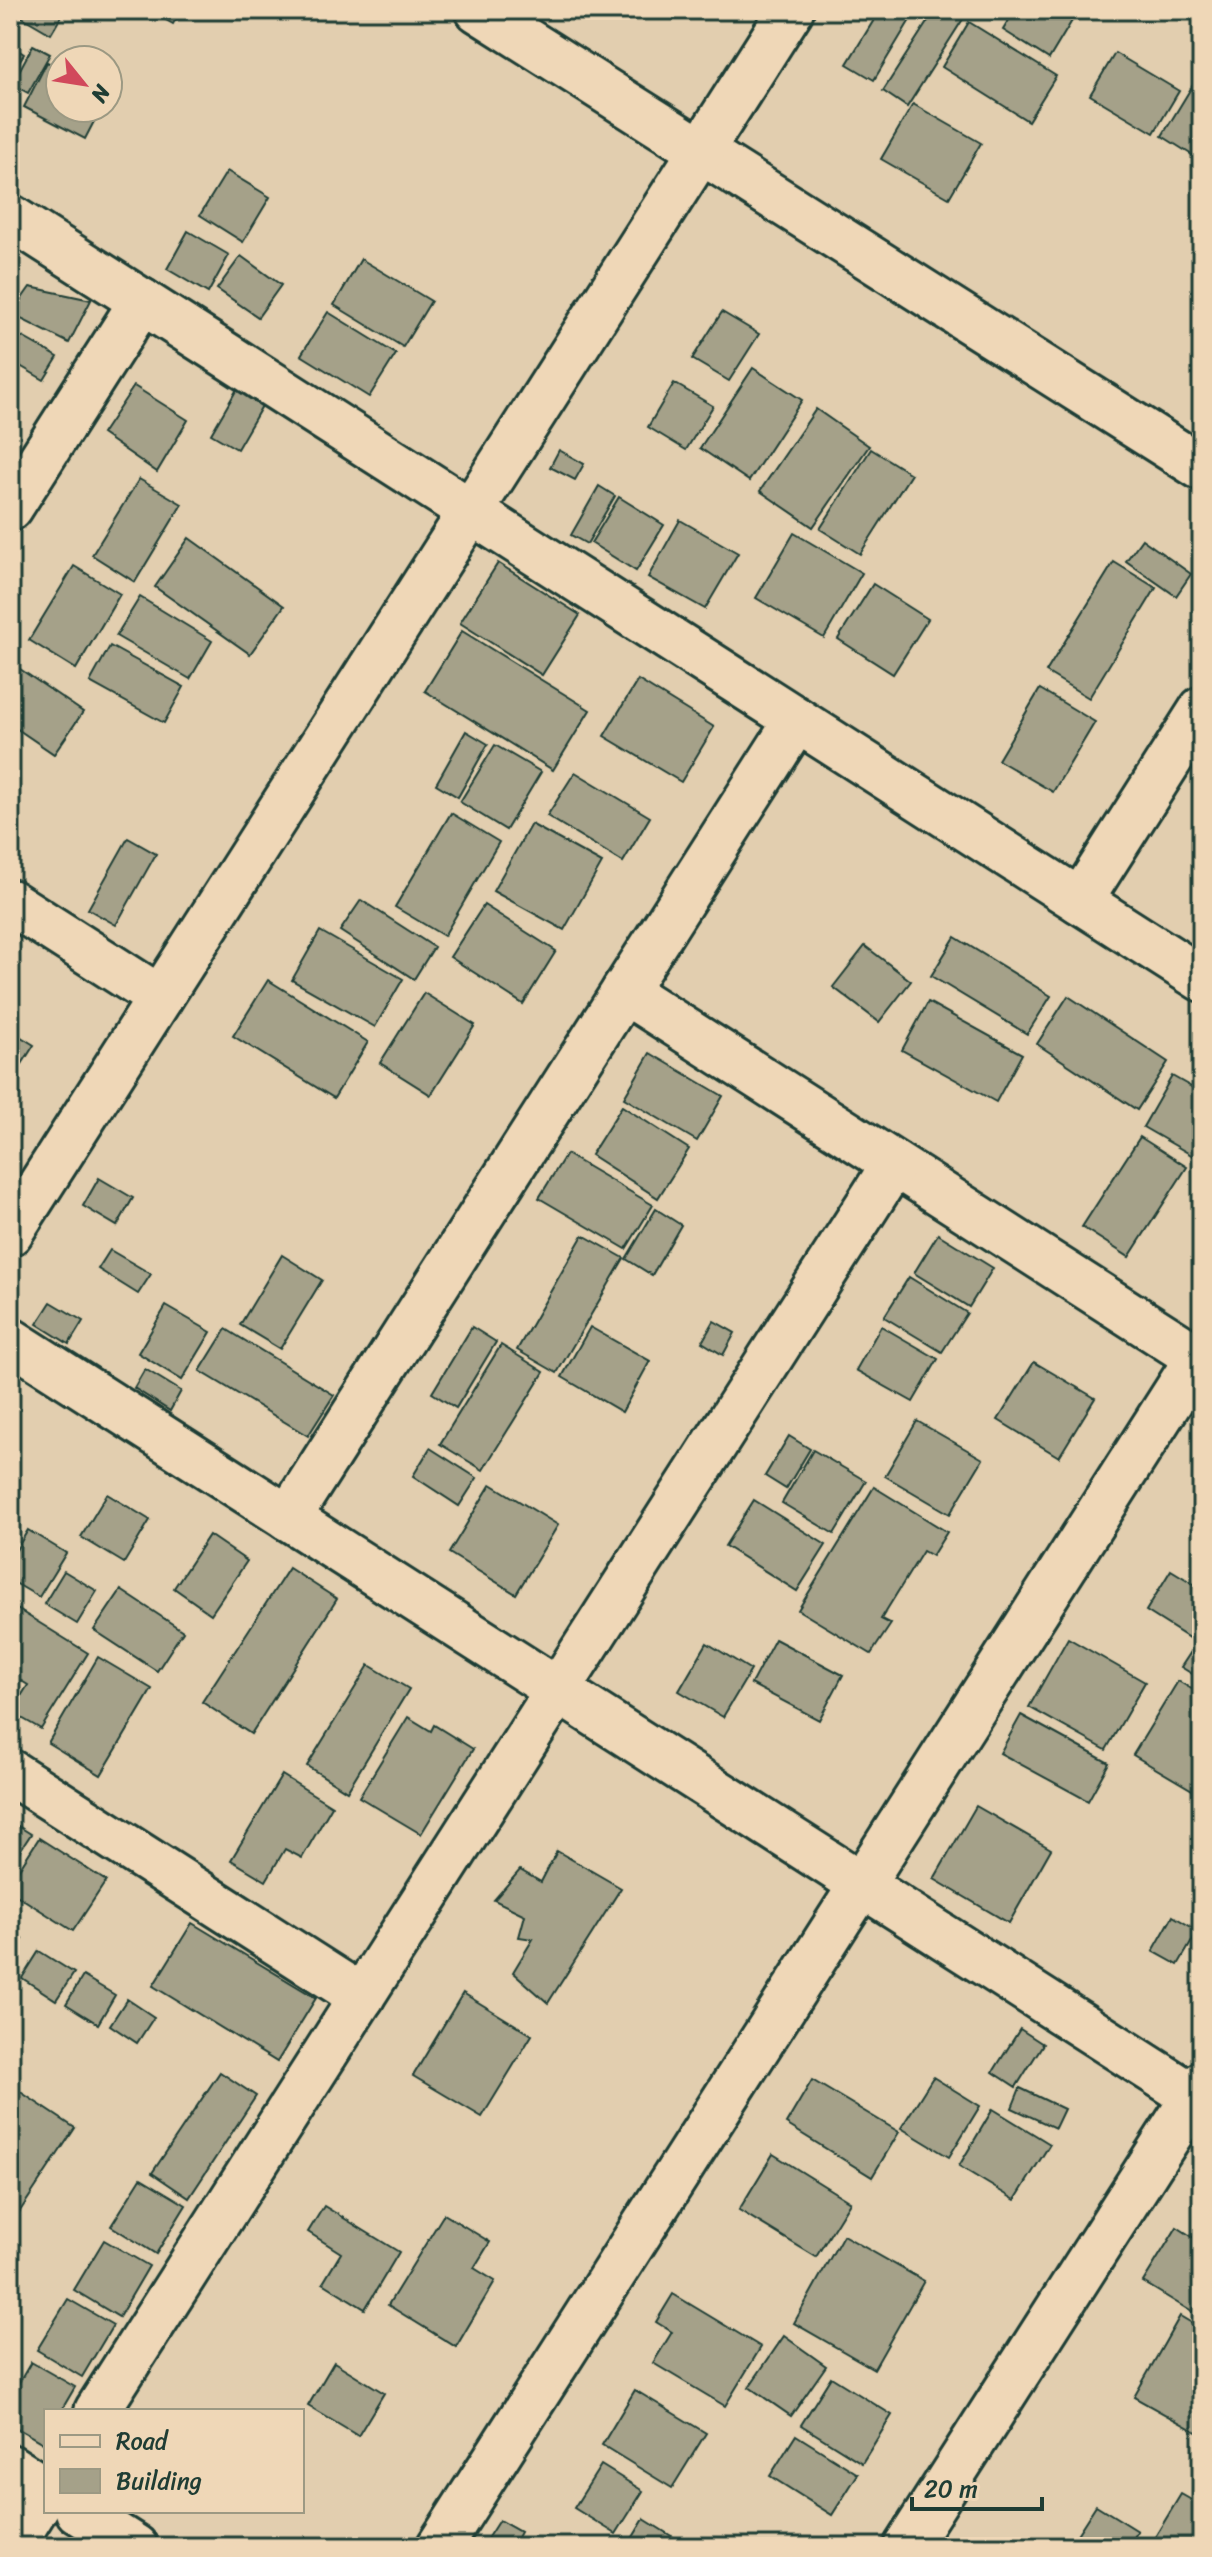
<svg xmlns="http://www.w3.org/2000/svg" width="1212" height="2557" viewBox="0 0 1212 2557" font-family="Sriracha,sans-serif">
  <rect width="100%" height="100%" fill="#e2ceaf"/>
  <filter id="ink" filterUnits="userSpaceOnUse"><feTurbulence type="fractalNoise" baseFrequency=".0125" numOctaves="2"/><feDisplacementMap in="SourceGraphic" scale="16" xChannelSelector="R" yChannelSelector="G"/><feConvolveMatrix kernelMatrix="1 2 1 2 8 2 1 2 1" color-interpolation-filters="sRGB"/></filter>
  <g filter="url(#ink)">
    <g fill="#a5a189" stroke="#1f3d34" stroke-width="2">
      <path d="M 10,10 L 65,10 L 51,34 Z"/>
      <path d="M 162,10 L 181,10 L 173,24 L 159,16 Z"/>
      <path d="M 880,10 L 916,10 L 874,80 L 847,64 Z"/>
      <path d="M 935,10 L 948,10 L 963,19 L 907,107 L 883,91 Z"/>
      <path d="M 1015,10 L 1070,10 L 1076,14 L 1049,59 L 1003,30 Z"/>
      <path d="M 969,22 L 1056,76 L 1028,121 L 942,67 Z"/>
      <path d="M 10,45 L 24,54 L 10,75 Z"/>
      <path d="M 33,45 L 50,54 L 28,93 L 12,84 Z"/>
      <path d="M 1115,53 L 1179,91 L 1154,133 L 1090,95 Z"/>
      <path d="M 47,62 L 60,69 L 60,108 L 101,108 L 85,139 L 24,107 Z"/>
      <path d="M 1202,70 L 1202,157 L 1200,160 L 1162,136 Z"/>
      <path d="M 913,104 L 981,143 L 949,198 L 881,159 Z"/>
      <path d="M 227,171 L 270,197 L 243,242 L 200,215 Z"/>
      <path d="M 188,231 L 229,255 L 208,293 L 167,269 Z"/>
      <path d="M 241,256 L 281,285 L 258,317 L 217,289 Z"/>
      <path d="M 361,259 L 431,301 L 403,347 L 334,305 Z"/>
      <path d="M 30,287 L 91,300 L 69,343 L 11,314 Z"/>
      <path d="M 328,312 L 396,354 L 369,397 L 301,355 Z"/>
      <path d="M 722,312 L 759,334 L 729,381 L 692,359 Z"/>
      <path d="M 10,330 L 58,357 L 44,380 L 10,360 Z"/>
      <path d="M 753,368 L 802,400 L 749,481 L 700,448 Z"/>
      <path d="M 674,383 L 713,406 L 686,450 L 648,427 Z"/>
      <path d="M 134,386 L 188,420 L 157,472 L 102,434 Z"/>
      <path d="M 237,389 L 263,404 L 237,449 L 211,434 Z"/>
      <path d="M 816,409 L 869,446 L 813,527 L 760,491 Z"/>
      <path d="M 871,449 L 911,474 L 860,554 L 820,529 Z"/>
      <path d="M 559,450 L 584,464 L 575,480 L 550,467 Z"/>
      <path d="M 139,479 L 182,504 L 135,582 L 92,555 Z"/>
      <path d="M 599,486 L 615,496 L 587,544 L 571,535 Z"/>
      <path d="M 619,497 L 664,525 L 636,571 L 591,543 Z"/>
      <path d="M 680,520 L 738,553 L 705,609 L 648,577 Z"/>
      <path d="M 794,533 L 862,573 L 824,638 L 756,598 Z"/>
      <path d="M 189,538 L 284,606 L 250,654 L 155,587 Z"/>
      <path d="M 1142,539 L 1191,574 L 1176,596 L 1126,561 Z"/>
      <path d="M 1114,562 L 1156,588 L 1089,698 L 1046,672 Z"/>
      <path d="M 498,563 L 580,615 L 542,675 L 460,623 Z"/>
      <path d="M 74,566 L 120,594 L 76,669 L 29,640 Z"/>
      <path d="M 873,584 L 928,619 L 893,674 L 838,639 Z"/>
      <path d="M 140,597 L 212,641 L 190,679 L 116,636 Z"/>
      <path d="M 462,631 L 590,710 L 553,770 L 425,691 Z"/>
      <path d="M 110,646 L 184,687 L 164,723 L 90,682 Z"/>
      <path d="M 17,667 L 83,712 L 54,754 L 10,724 L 10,678 Z"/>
      <path d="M 638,680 L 714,727 L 681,782 L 604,736 Z"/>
      <path d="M 1040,689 L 1095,722 L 1053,792 L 998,760 Z"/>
      <path d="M 466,731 L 488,744 L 458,797 L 436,784 Z"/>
      <path d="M 495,745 L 541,772 L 506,830 L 460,802 Z"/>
      <path d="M 575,772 L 650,817 L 623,862 L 547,816 Z"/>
      <path d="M 451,813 L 499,842 L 444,936 L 395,907 Z"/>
      <path d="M 531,824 L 602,863 L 564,930 L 493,891 Z"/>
      <path d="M 128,838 L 156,854 L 116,925 L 88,909 Z"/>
      <path d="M 361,900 L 434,947 L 414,979 L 340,931 Z"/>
      <path d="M 484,905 L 556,951 L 523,1004 L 450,957 Z"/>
      <path d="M 320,931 L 403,979 L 375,1027 L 292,980 Z"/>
      <path d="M 955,937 L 1051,996 L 1027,1034 L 931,976 Z"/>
      <path d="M 865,946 L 911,981 L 879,1022 L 833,987 Z"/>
      <path d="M 268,980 L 368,1042 L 334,1098 L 233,1036 Z"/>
      <path d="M 424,993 L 475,1025 L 431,1095 L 380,1063 Z"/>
      <path d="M 1068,996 L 1168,1062 L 1137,1110 L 1037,1044 Z"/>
      <path d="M 928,1002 L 1022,1054 L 996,1102 L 902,1050 Z"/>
      <path d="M 10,1030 L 34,1045 L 10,1083 Z"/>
      <path d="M 650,1053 L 723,1096 L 697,1141 L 624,1098 Z"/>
      <path d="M 1172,1076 L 1202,1093 L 1202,1161 L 1143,1127 Z"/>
      <path d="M 622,1106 L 689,1149 L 658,1198 L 591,1155 Z"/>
      <path d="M 1140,1137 L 1187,1167 L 1129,1257 L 1082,1227 Z"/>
      <path d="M 566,1154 L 653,1205 L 626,1249 L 539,1198 Z"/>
      <path d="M 99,1178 L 133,1198 L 117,1226 L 83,1206 Z"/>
      <path d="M 656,1209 L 681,1225 L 652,1275 L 626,1259 Z"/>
      <path d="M 938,1234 L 993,1268 L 969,1307 L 914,1273 Z"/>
      <path d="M 583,1235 L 624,1258 L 557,1373 L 517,1350 Z"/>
      <path d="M 110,1250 L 151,1274 L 138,1294 L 98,1269 Z"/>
      <path d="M 282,1255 L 322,1280 L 280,1349 L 240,1325 Z"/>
      <path d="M 909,1277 L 967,1313 L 942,1352 L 884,1317 Z"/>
      <path d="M 51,1302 L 83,1321 L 69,1344 L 37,1324 Z"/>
      <path d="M 166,1306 L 211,1332 L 182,1380 L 138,1353 Z"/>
      <path d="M 714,1321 L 735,1333 L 723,1355 L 702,1342 Z"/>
      <path d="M 881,1326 L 938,1359 L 913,1402 L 856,1370 Z"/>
      <path d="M 472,1327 L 496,1342 L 456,1408 L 432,1393 Z"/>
      <path d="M 590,1327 L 650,1361 L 622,1412 L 562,1377 Z"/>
      <path d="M 226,1329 L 334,1395 L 308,1436 L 200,1371 Z"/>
      <path d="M 501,1345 L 544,1372 L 483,1470 L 440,1444 Z"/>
      <path d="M 1034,1362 L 1095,1398 L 1059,1457 L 998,1420 Z"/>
      <path d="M 145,1369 L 181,1391 L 170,1411 L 134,1388 Z"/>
      <path d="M 917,1421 L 983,1459 L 950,1514 L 885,1476 Z"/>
      <path d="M 789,1436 L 810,1449 L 786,1489 L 765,1476 Z"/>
      <path d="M 430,1448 L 477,1478 L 459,1506 L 413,1476 Z"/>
      <path d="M 813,1450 L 866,1481 L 834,1534 L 782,1503 Z"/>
      <path d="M 491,1484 L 558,1525 L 516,1594 L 449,1553 Z"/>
      <path d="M 874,1487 L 947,1532 L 932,1556 L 923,1551 L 881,1619 L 891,1624 L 871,1654 L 798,1610 Z"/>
      <path d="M 107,1494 L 150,1520 L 124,1563 L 81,1537 Z"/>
      <path d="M 754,1500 L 826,1545 L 797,1591 L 725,1546 Z"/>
      <path d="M 28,1530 L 66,1553 L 39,1597 L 10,1580 L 10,1560 Z"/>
      <path d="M 209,1535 L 247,1561 L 211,1614 L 174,1588 Z"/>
      <path d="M 289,1568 L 337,1599 L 251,1734 L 202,1702 Z"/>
      <path d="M 1171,1570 L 1202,1589 L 1202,1617 L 1189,1638 L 1146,1611 Z"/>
      <path d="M 64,1571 L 97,1591 L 77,1624 L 44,1604 Z"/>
      <path d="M 121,1590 L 183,1631 L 157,1671 L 94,1630 Z"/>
      <path d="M 17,1609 L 88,1653 L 41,1729 L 11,1712 L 28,1685 L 10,1674 L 10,1621 Z"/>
      <path d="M 1202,1635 L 1202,1680 L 1181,1667 Z"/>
      <path d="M 1068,1638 L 1145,1682 L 1106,1750 L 1029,1707 Z"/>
      <path d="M 775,1639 L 843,1675 L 819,1720 L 751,1684 Z"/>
      <path d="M 707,1643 L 751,1670 L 723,1717 L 679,1691 Z"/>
      <path d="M 98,1657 L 152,1689 L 101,1775 L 48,1743 Z"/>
      <path d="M 369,1665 L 409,1689 L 347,1791 L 307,1766 Z"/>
      <path d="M 1178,1681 L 1202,1695 L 1202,1790 L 1199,1794 L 1133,1755 Z"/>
      <path d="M 1021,1715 L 1109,1763 L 1088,1801 L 1000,1753 Z"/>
      <path d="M 408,1717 L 431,1731 L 434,1725 L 473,1749 L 421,1834 L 359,1797 Z"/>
      <path d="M 282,1775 L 332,1806 L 302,1858 L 285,1849 L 266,1881 L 231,1860 Z"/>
      <path d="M 976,1806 L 1051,1849 L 1009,1923 L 934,1879 Z"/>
      <path d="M 10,1821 L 31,1834 L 10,1866 Z"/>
      <path d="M 39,1838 L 106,1881 L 73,1931 L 10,1891 L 10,1883 Z"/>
      <path d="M 557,1851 L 621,1888 L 548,2003 L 513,1972 L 533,1939 L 519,1937 L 525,1915 L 494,1900 L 520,1870 L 541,1882 Z"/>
      <path d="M 1173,1916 L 1198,1931 L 1178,1965 L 1153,1951 Z"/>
      <path d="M 192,1923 L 316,1998 L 277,2062 L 153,1986 Z"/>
      <path d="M 10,1930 L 23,1939 L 10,1959 Z"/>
      <path d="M 39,1951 L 74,1973 L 56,2000 L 22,1978 Z"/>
      <path d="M 83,1976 L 115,1995 L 98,2024 L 66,2004 Z"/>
      <path d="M 463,1993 L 532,2035 L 482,2117 L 413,2076 Z"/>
      <path d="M 127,1999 L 154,2017 L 137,2043 L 110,2025 Z"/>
      <path d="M 1020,2029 L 1043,2044 L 1016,2087 L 993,2072 Z"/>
      <path d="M 220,2072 L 256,2096 L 189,2198 L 152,2173 Z"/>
      <path d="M 933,2077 L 980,2106 L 949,2157 L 901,2128 Z"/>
      <path d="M 812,2080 L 899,2132 L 872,2177 L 786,2124 Z"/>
      <path d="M 1020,2088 L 1064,2109 L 1055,2128 L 1012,2108 Z"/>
      <path d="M 19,2091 L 75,2128 L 10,2226 L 10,2105 Z"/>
      <path d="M 993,2109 L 1050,2144 L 1015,2200 L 959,2166 Z"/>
      <path d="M 773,2154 L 850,2202 L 816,2257 L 739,2210 Z"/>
      <path d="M 141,2178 L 186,2205 L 156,2254 L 111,2226 Z"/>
      <path d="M 324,2206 L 399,2252 L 365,2309 L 323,2283 L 341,2253 L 308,2232 Z"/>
      <path d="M 444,2214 L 490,2242 L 474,2268 L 495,2281 L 456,2347 L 388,2305 Z"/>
      <path d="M 1177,2227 L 1202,2243 L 1202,2296 L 1192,2312 L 1143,2282 Z"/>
      <path d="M 843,2235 L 924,2281 L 874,2369 L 794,2323 Z"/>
      <path d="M 104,2240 L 149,2266 L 119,2317 L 74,2290 Z"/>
      <path d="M 673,2294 L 761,2347 L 725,2406 L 653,2363 L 672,2332 L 656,2322 Z"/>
      <path d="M 68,2299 L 113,2325 L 82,2377 L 37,2350 Z"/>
      <path d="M 1180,2316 L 1202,2329 L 1202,2435 L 1134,2397 Z"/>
      <path d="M 784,2336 L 826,2366 L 791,2416 L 749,2387 Z"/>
      <path d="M 31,2362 L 75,2387 L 61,2411 L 46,2411 L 46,2437 L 43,2443 L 10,2424 L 10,2398 Z"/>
      <path d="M 334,2362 L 384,2393 L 358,2436 L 308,2406 Z"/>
      <path d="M 831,2377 L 892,2415 L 862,2463 L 801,2425 Z"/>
      <path d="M 635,2390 L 706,2433 L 672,2488 L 602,2445 Z"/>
      <path d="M 796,2435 L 858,2474 L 832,2515 L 770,2476 Z"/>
      <path d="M 601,2465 L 643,2491 L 616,2534 L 574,2508 Z"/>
      <path d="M 1181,2494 L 1202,2506 L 1202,2547 L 1172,2547 L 1155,2537 Z"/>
      <path d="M 1096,2505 L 1138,2531 L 1128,2547 L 1069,2547 Z"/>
      <path d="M 644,2519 L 689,2547 L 627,2547 Z"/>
      <path d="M 499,2520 L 520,2532 L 512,2547 L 483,2545 Z"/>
    </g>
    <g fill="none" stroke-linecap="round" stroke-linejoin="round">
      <defs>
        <g id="minor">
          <path d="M 478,10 L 1202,468"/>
          <path d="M 10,217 L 1202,979"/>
          <path d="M 10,508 L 142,301"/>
          <path d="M 1080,901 L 1202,709"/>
          <path d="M 10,902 L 160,998"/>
          <path d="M 624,991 L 1198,1358"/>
          <path d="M 10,1233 L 791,10"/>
          <path d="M 10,1340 L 1202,2102"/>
          <path d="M 288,1518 L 797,720"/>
          <path d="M 10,1772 L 362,1997"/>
          <path d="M 97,2411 L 894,1164"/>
          <path d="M 10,2467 L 46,2490"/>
          <path d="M 78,2511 L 135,2547"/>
          <path d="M 11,2547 L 46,2491"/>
          <path d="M 439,2547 L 1202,1351"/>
          <path d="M 906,2547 L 1202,2084"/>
        </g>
      </defs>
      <use href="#minor" stroke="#1f3d34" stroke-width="50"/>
      <use href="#minor" stroke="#efd7b7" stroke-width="44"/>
    </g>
  </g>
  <rect width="1212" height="2557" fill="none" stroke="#efd7b7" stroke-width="40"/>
  <rect x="20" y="20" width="1172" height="2517" fill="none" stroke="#1f3d34" stroke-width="3" filter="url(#ink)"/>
  <rect x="44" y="2409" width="260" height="104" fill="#efd7b7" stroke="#9c9983" stroke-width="2"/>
  <rect x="60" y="2435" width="40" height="12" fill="#efd7b7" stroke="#9c9983" stroke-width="2"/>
  <text x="116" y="2449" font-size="24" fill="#1f3d34">Road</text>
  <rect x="60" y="2469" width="40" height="24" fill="#a5a189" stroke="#9c9983" stroke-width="2"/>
  <text x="116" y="2489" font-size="24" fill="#1f3d34">Building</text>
  <g transform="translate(84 84) rotate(120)"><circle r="38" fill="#efd7b7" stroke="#9c9983" stroke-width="2"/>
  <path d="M0-6L14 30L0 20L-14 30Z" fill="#d1495b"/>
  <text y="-12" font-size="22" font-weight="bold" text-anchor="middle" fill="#1f3d34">N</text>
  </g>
  <path d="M912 2497v12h130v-12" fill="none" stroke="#1f3d34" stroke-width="4"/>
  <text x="924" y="2497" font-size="24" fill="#1f3d34" stroke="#efd7b7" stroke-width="6" paint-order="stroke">20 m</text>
</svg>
